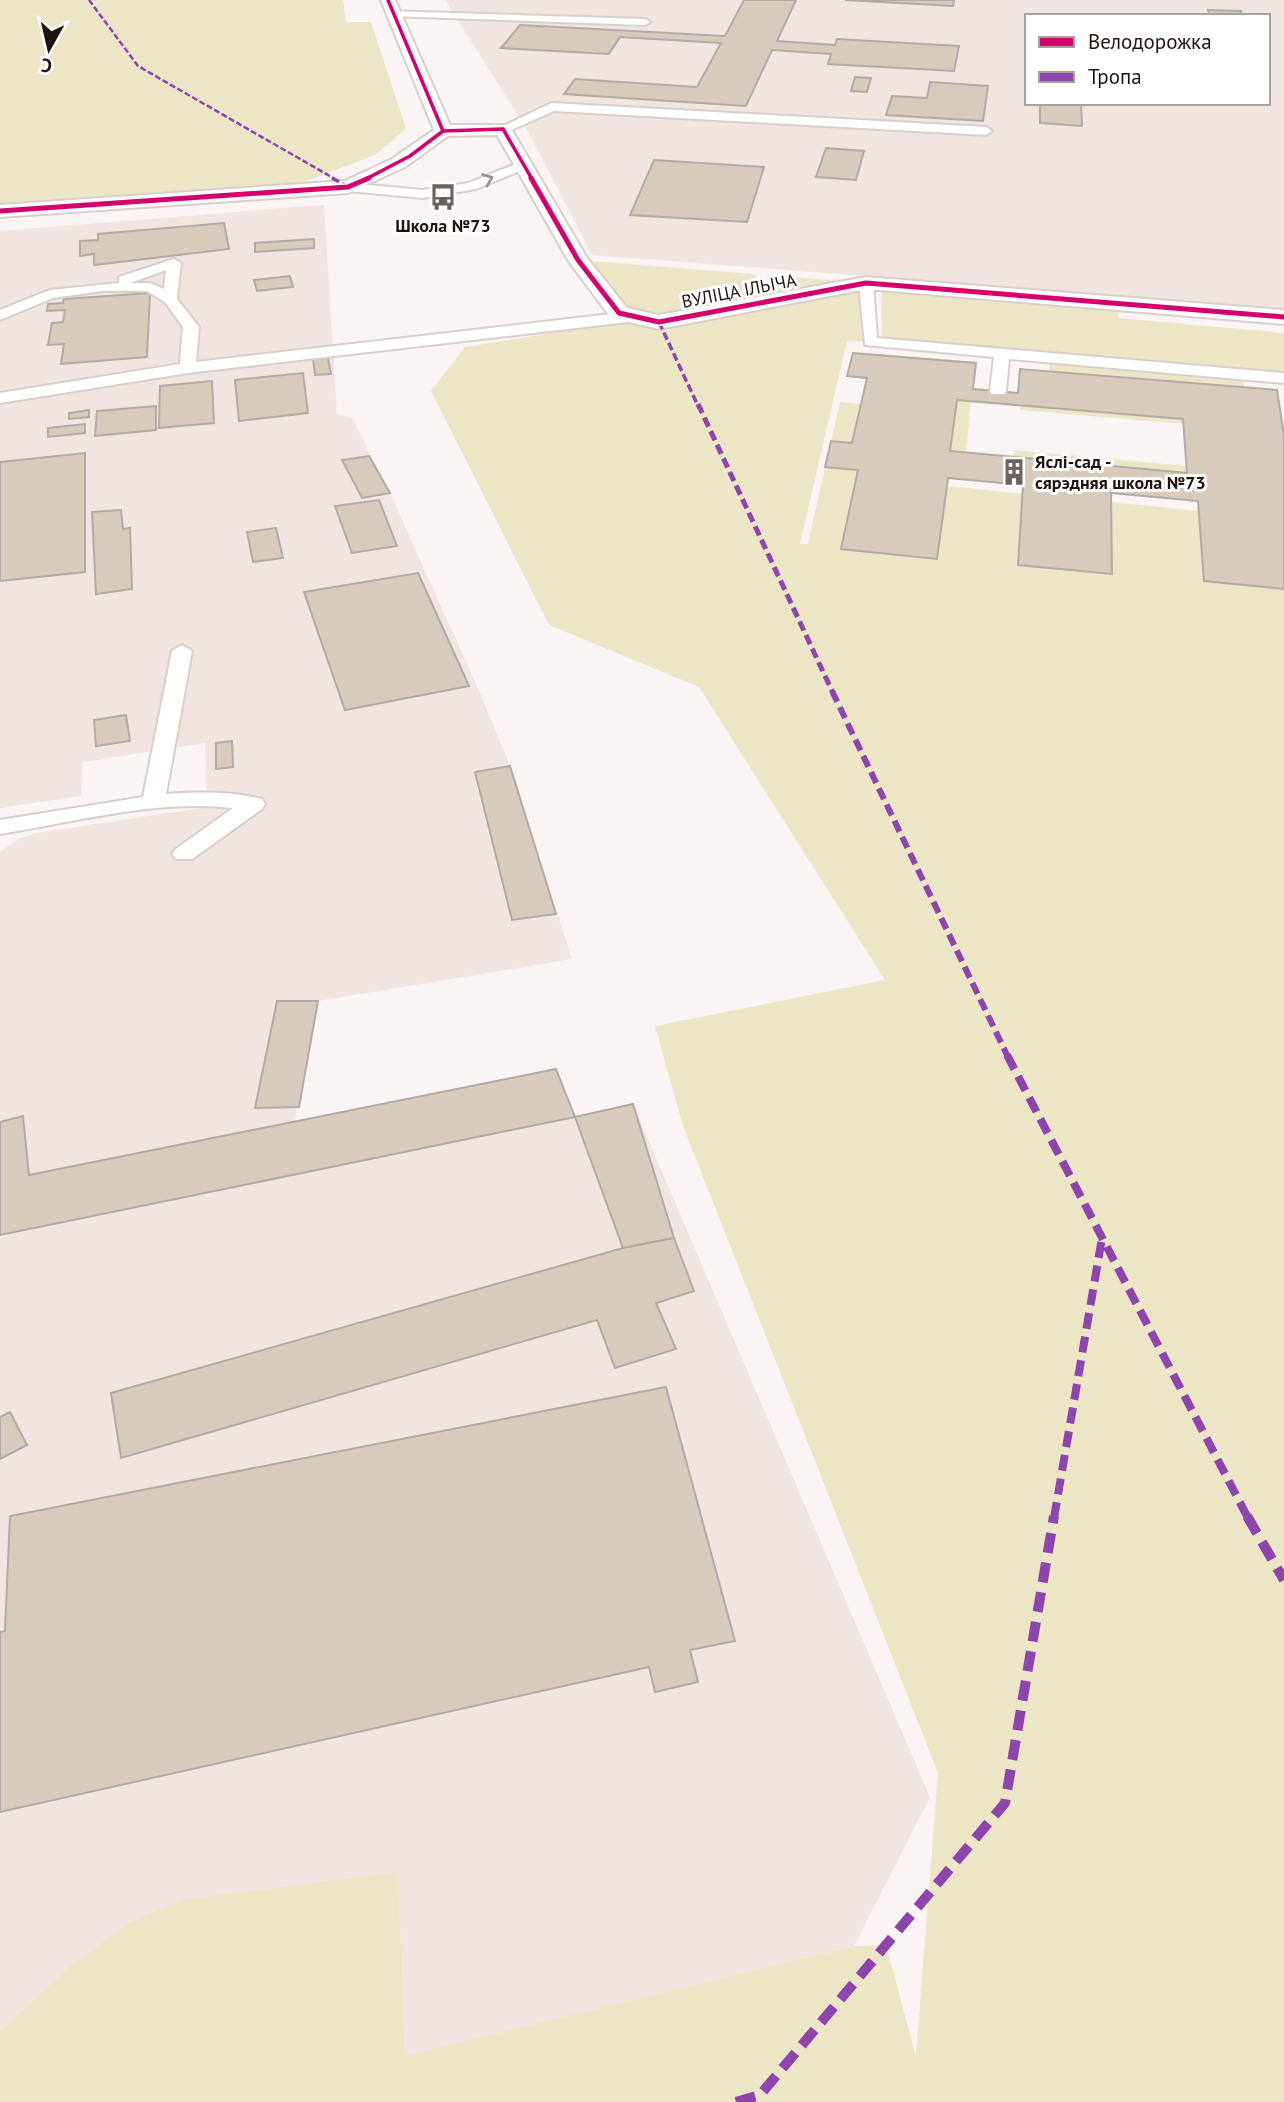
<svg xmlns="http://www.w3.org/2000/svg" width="1284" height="2102" viewBox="0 0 1284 2102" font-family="'PT Sans',sans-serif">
  <rect width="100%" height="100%" fill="#faf5f4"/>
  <g fill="#f1e5e1" fill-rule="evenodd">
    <path d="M 445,0 L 1284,0 L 1284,308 L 592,255 L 526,128 ZM 1027,16 L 1268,16 L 1268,103 L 1027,103 Z"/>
    <path d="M 324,205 L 337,414 L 352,418 L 390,493 L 480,693 L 510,766 L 572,959 L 318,1001 L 295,1121 L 556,1069 L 575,1117 L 633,1104 L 930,1797 L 854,1946 L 405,2057 L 398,1873 L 129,1923 L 74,1962 L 0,2031 L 0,852 L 20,838 L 37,833 L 207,807 L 205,743 L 83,762 L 81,796 L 0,808 L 0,231 Z"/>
  </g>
  <g fill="#ece6c6">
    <path d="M 0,0 L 343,0 L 346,22 L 371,22 L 406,129 L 375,155 L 304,182 L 0,206 Z"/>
    <path d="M 578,260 L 754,274 L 774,300 L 659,322 L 628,317 Z"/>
    <path d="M 767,275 L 866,283 L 793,294 L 780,291 Z"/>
    <path d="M 881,285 L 1116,304 L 1119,318 L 1284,333 L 1284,378 L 882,343 Z"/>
    <path d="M 866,289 L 870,342 L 847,341 L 800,544 L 808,544 L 825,467 L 858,470 L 841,549 L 937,558 L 947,486 L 1023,494 L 1018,565 L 1111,574 L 1111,502 L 1199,511 L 1204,581 L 1284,589 L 1284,2102 L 0,2102 L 0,2031 L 74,1962 L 129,1923 L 182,1900 L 398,1872 L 405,2056 L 854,1946 L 886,1945 L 916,2056 L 938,1773 L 683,1126 L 655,1026 L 885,980 L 699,687 L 549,625 L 431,391 L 465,347 L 627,321 Z"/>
    <path d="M 1050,362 L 1242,378 L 1245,388 L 1049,371 Z"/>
    <path d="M 957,400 L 971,401 L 966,453 L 950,451 Z"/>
    <path d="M 840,402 L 860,404 L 852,443 L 831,441 Z"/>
    <path d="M 1021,405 L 1183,419 L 1184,424 L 1020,410 Z"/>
    <path d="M 1014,450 L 1187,466 L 1187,473 L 1013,457 Z"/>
  </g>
  <g fill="#d8cbbc" stroke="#b1aba6" stroke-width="2" fill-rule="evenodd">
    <path d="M 744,0 L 796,0 L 777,41 L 835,45 L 837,39 L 959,46 L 954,71 L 828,64 L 831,54 L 772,50 L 746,106 L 564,94 L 575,79 L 697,87 L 721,43 L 620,37 L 609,54 L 501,48 L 520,25 L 725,36 Z"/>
    <path d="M 845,0 L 954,0 L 953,6 Z"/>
    <path d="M 1208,10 L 1241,11 L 1242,16 L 1209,14 Z"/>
    <path d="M 855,77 L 871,78 L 867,92 L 851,91 Z"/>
    <path d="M 930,82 L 988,86 L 983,121 L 886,115 L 892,96 L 927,98 Z"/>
    <path d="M 1040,103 L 1081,103 L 1082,126 L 1040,123 Z"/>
    <path d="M 826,148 L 864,151 L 856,180 L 816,177 Z"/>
    <path d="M 654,160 L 764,167 L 747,222 L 630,215 Z"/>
    <path d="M 224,223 L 229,249 L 94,265 L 94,254 L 80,256 L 80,241 L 98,240 L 98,234 Z"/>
    <path d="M 314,239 L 314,248 L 255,252 L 255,243 Z"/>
    <path d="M 290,276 L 293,287 L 257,291 L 254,280 Z"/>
    <path d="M 150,293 L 147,357 L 61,364 L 64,344 L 48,345 L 52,323 L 63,322 L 65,310 L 47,311 L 48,304 L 63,303 L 64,299 Z"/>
    <path d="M 853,353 L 976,363 L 973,389 L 1018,393 L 1020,369 L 1277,390 L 1284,435 L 1284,589 L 1204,581 L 1198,501 L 1111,493 L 1112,574 L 1018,565 L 1023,485 L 948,478 L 937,559 L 841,549 L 858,470 L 825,467 L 831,441 L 852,443 L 867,378 L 847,376 ZM 957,400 L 1183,419 L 1187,473 L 950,451 Z"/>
    <path d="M 328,358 L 331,374 L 315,375 L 313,359 Z"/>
    <path d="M 303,373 L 308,413 L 239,421 L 235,380 Z"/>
    <path d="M 212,381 L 214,423 L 159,428 L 160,386 Z"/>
    <path d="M 156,406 L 156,430 L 95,436 L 97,411 Z"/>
    <path d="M 89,410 L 89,417 L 69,419 L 69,413 Z"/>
    <path d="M 85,424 L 85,433 L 48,437 L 48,428 Z"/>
    <path d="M 85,453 L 85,572 L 0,581 L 0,462 Z"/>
    <path d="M 369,456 L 390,493 L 362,498 L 342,460 Z"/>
    <path d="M 379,500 L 397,546 L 352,553 L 335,506 Z"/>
    <path d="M 121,510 L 123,529 L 130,528 L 132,589 L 96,594 L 92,512 Z"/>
    <path d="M 276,528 L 283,558 L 253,562 L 247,532 Z"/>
    <path d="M 418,573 L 469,686 L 345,710 L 304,592 Z"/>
    <path d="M 126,715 L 130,741 L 96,746 L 94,720 Z"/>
    <path d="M 232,741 L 233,767 L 216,769 L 216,743 Z"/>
    <path d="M 510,766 L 556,914 L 512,920 L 475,772 Z"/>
    <path d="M 277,1001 L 318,1001 L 299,1107 L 255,1108 Z"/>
    <path d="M 556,1069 L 575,1117 L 0,1235 L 0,1122 L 23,1116 L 29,1175 Z"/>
    <path d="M 633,1104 L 674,1238 L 623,1248 L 575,1117 Z"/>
    <path d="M 674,1238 L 694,1291 L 656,1303 L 676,1349 L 615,1368 L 597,1320 L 121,1458 L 111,1393 L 623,1248 Z"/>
    <path d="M 666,1387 L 735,1641 L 690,1650 L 698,1682 L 655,1692 L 649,1667 L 0,1812 L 0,1632 L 5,1631 L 10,1516 Z"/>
    <path d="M 10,1412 L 27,1445 L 0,1459 L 0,1417 Z"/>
  </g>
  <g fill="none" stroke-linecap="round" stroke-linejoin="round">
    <defs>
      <g id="service">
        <path d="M 387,11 L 645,19 L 650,22 L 645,25 L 391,16 L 387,15 Z"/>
        <path d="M 552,103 L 986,127 L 992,131 L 986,135 L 554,111 L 507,132 L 497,129 Z"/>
        <path d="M 523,161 L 529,165 L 527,168 L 476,189 L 423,198 L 348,191 L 341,187 L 348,183 L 423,190 L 468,183 Z"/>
        <path d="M 174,259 L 181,263 L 177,299 L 199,327 L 196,362 L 628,312 L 636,317 L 628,322 L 188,373 L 0,403 L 0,393 L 180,364 L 183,327 L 165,302 L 147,291 L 102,291 L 53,298 L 0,320 L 0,310 L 50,290 L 119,283 L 119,277 ZM 166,270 L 164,289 L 150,283 L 130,283 Z"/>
        <path d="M 866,279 L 873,283 L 877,338 L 1284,373 L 1284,383 L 1009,359 L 1006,391 L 1004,394 L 992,394 L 990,391 L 994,357 L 865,345 L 859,283 Z"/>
        <path d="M 182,645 L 192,651 L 166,794 C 198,792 230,791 262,799 L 265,804 L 262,809 L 192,859 L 176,859 L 172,854 L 176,849 L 233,808 C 156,799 75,822 0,834 L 0,820 L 143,797 L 172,651 Z"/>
      </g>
      <path id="minor" d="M 381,0 L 395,0 L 450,125 L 509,125 L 587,258 L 627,308 L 659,315 L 866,277 L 1284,310 L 1284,324 L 866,289 L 659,329 L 611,318 L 568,260 L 497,135 L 448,136 L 405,167 L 348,193 L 0,217 L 0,205 L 345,181 L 392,159 L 434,130 Z"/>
    </defs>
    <use href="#service" stroke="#d8cfcc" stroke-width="4"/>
    <use href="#minor" stroke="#d8cfcc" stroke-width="4"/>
    <use href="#service" fill="#fefefd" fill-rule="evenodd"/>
    <use href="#minor" fill="#fefefd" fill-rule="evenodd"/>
    <path stroke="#8e44ad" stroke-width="2.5" stroke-dasharray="6 2.5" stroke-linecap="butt" d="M 89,0 L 138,66 L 335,179"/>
    <g stroke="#8e44ad" stroke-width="3.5" stroke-dasharray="8 3.5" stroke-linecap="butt">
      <path d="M 332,178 L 345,185"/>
      <path d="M 659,322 L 698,406"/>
    </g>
    <path stroke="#8e44ad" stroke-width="5" stroke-dasharray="10 5" stroke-linecap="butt" d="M 698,404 L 833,693"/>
    <path stroke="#8e44ad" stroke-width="6" stroke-dasharray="12 6" stroke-linecap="butt" d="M 832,691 L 1008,1057"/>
    <g stroke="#8e44ad" stroke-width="8" stroke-dasharray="16 8" stroke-linecap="butt">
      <path d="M 1007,1055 L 1248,1518"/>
      <path d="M 1054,1518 L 1102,1238"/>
    </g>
    <g stroke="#8e44ad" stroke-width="10" stroke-dasharray="20 10" stroke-linecap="butt">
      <path d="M 1247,1516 L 1284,1580"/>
      <path d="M 736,2102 L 760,2095 L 1005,1803 L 1054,1516"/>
    </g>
    <defs>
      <g id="cycleway-far1">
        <path d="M 388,0 L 443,131 L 503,129 L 532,179"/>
        <path d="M 366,179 L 410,156 L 443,131"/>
      </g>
      <g id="cycleway">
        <path d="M 531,178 L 578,260 L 619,313 L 659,322 L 866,283 L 1284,317"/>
        <path d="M 0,211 L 348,187 L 369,178"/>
      </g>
    </defs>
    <use href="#cycleway-far1" stroke="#fff" stroke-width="5"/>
    <use href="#cycleway" stroke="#fff" stroke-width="8"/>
    <use href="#cycleway-far1" stroke="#d6006c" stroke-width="3.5"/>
    <use href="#cycleway" stroke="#d6006c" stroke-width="5"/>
  </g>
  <defs><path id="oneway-chevron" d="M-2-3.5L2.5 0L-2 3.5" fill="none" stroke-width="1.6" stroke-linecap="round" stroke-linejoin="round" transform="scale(1.75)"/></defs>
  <use stroke="#9a9592" href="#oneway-chevron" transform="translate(488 179) rotate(-22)"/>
  <defs>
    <symbol id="bus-bare" viewBox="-9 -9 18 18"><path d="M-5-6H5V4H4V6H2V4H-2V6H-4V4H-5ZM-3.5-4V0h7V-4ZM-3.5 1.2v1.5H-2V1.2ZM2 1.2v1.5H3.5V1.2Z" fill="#6c635f" stroke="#fff" stroke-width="2.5" paint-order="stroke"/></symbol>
    <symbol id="building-bare" viewBox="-9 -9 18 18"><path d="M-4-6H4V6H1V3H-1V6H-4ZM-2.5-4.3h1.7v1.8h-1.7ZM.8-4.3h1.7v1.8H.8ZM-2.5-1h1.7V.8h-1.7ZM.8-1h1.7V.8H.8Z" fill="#6c635f" stroke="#fff" stroke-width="2.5" paint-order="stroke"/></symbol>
  </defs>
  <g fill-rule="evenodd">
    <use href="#bus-bare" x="424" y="178" width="38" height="38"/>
    <use href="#building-bare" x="995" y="453" width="38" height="38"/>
  </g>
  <g text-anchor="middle" stroke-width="6" stroke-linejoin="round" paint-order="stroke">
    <g font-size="18" font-weight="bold" fill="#20140f" stroke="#fff">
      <text x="443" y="232">Школа №73</text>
      <text x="1035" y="468" text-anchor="start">Яслі-сад -<tspan x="1035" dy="21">сярэдняя школа №73</tspan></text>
    </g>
    <g font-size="18" fill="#20140f" stroke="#fff">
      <text transform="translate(739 291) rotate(-11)" y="6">ВУЛІЦА ІЛЬІЧА</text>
    </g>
  </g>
  <rect x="1025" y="14" width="245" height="91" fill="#ffffff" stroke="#a6a19f" stroke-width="2"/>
  <rect x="1039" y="37" width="35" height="10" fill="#d6006c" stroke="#a6a19f" stroke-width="2"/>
  <text x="1088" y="49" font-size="21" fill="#20140f">Велодорожка</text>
  <rect x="1039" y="72" width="35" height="10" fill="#8e44ad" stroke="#a6a19f" stroke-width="2"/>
  <text x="1088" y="84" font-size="21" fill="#20140f">Тропа</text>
  <g transform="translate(49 49) rotate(188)" stroke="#ffffff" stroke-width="5" paint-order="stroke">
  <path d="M0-5L12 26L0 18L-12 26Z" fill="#20140f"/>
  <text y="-10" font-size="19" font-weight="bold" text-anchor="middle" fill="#20140f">С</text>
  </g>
</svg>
